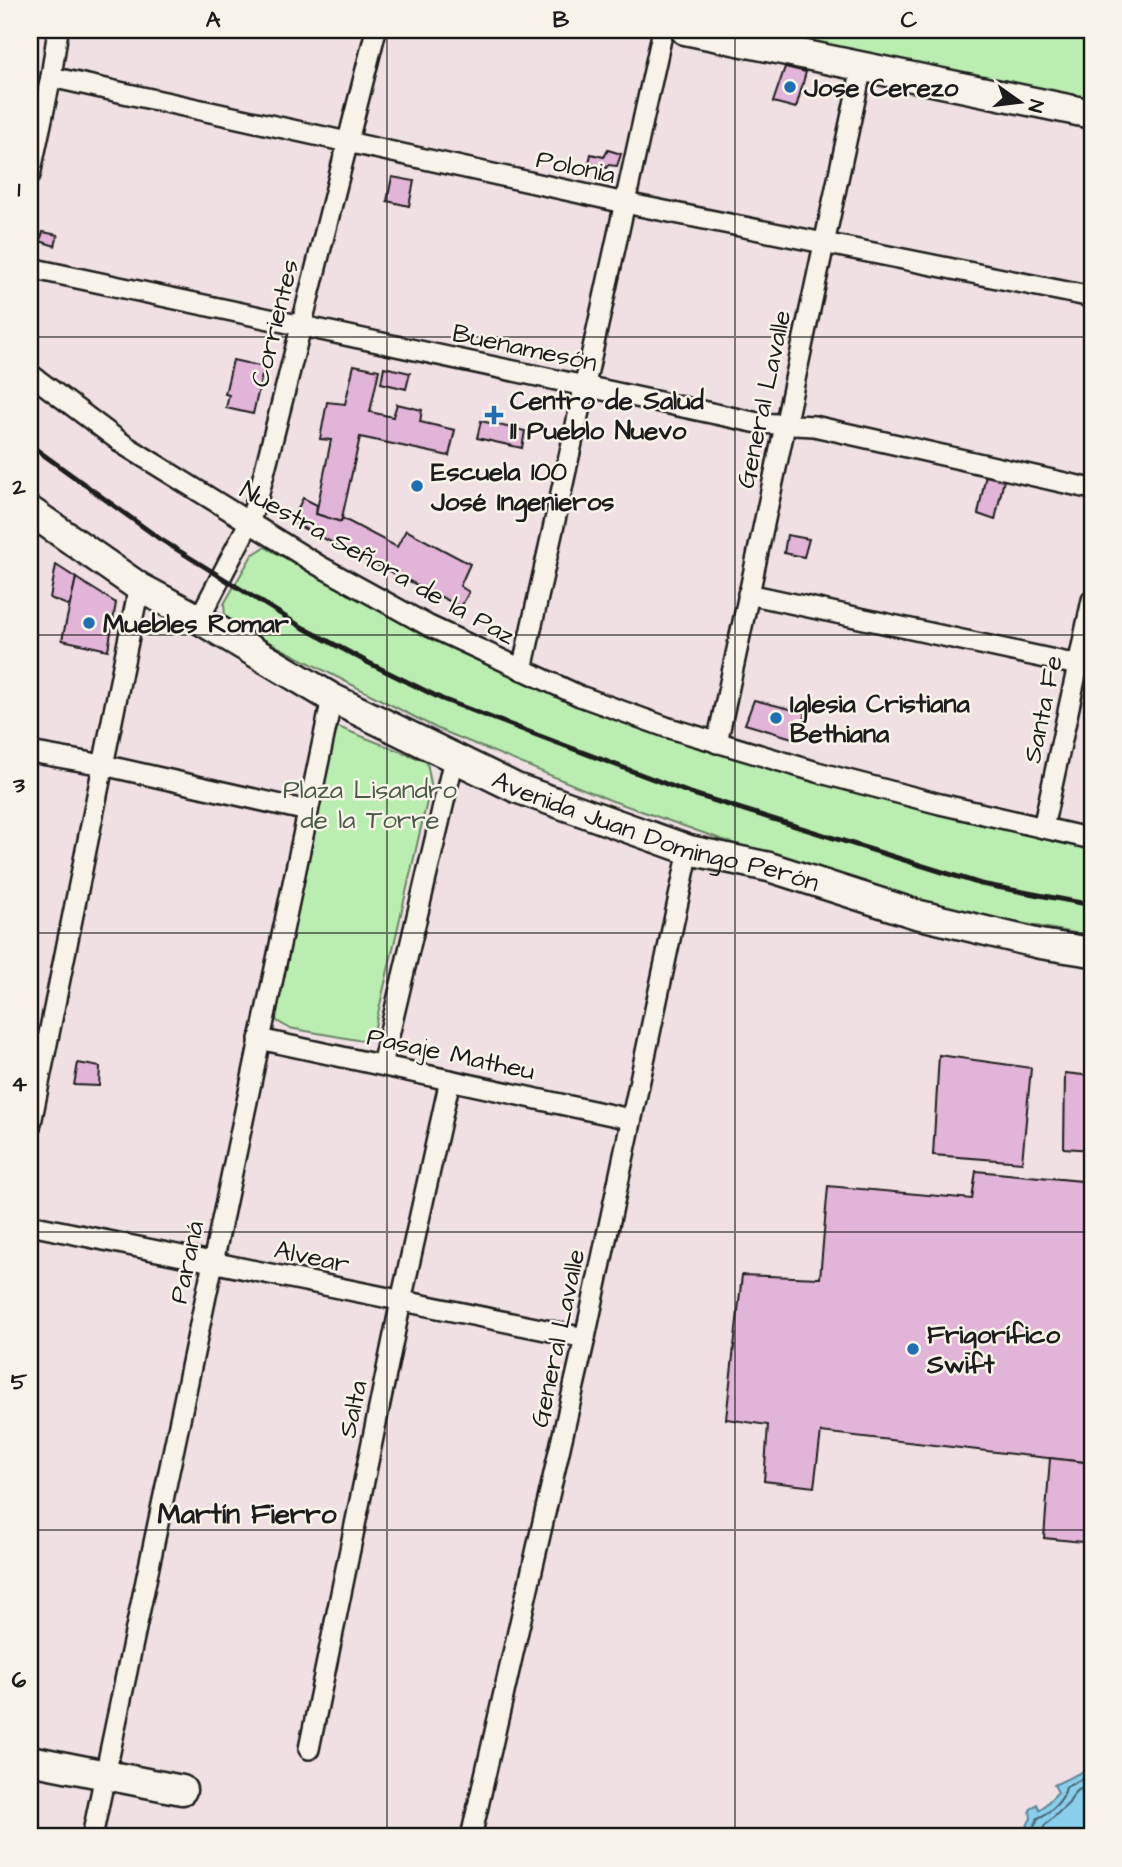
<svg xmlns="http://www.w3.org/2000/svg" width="1122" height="1867" viewBox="0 0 1122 1867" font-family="'Architects Daughter',sans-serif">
  <rect width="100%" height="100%" fill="#f0e0e3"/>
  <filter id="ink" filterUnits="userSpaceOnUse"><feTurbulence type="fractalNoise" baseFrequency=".0143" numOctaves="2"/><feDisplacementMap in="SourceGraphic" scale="14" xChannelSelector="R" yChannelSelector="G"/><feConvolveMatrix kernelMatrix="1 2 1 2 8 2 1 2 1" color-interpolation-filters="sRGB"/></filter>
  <g filter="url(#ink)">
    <g fill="#baeeb0" stroke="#6b8566" stroke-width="2">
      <path d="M 685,30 L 1092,30 L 1092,114 Z"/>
      <path d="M 265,547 L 454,648 L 587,708 L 761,765 L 973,823 L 1092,849 L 1092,936 L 981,916 L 800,867 L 610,800 L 436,728 L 249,632 L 225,616 L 224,604 L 252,555 Z"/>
      <path d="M 338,727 L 427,762 L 431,784 L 373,1035 L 363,1041 L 289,1028 L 277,1021 L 273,1009 L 329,735 Z"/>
    </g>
    <path fill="#89ceeb" stroke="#5d8798" stroke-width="2" d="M 1092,1767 L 1092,1837 L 1021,1837 L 1031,1818 L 1030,1810 L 1037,1804 L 1040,1810 L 1058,1792 L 1054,1785 Z"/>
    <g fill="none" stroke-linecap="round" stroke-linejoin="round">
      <g stroke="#48636f" stroke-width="2">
        <path d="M 1029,1837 L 1038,1818 C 1050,1813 1064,1800 1066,1787 L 1092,1774"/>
        <path d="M 1039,1837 L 1045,1825 L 1069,1803 L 1075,1792 L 1092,1783"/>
      </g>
    </g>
    <g fill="#e1b4d8" stroke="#1c1c1c" stroke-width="2">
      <path d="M 785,67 L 806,72 L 796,108 L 773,102 Z"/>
      <path d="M 608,150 L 621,154 L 617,166 L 608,165 L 606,168 L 589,163 L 591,154 L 604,157 Z"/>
      <path d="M 392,177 L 414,181 L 409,206 L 387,201 Z"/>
      <path d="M 43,232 L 58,235 L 55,246 L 40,241 Z"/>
      <path d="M 233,360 L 264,367 L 253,414 L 226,408 L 229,395 L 225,394 Z"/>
      <path d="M 354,365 L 379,370 L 370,412 L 393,417 L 397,404 L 422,410 L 420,422 L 455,430 L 449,456 L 360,437 L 341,522 L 316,514 L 331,440 L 320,439 L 327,402 L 345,404 Z"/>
      <path d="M 384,367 L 410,373 L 406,389 L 381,383 Z"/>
      <path d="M 481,421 L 525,431 L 522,448 L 477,438 Z"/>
      <path d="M 986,474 L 1004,480 L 995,520 L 978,514 Z"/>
      <path d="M 303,498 L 317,505 L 316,514 L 341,522 L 342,518 L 397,547 L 406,530 L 470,564 L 460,586 L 469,592 L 461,607 L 291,522 Z"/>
      <path d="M 787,535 L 809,539 L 804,557 L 784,553 Z"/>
      <path d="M 56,565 L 76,578 L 70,606 L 50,598 Z"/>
      <path d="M 76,578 L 116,603 L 108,650 L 62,640 Z"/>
      <path d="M 754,700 L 806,713 L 799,740 L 745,724 Z"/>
      <path d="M 939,1055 L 1031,1068 L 1022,1162 L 933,1155 Z"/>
      <path d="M 78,1063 L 100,1067 L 99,1086 L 74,1085 Z"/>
      <path d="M 1065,1073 L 1092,1076 L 1092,1150 L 1064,1148 Z"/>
      <path d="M 976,1171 L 1092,1182 L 1092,1463 L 821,1432 L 814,1487 L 764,1481 L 768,1425 L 726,1419 L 742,1275 L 820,1278 L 828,1186 L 972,1199 Z"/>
      <path d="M 1050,1458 L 1092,1463 L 1092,1543 L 1044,1538 Z"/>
    </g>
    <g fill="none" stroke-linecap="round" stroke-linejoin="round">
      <defs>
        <g id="street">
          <path d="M 51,77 L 625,203 L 1092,297"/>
          <path d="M 30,175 L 51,77 L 58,30"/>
          <path d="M 30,268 L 758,423 L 814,426 L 1092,489"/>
          <path d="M 30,374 L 126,446 L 318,565 L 429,626 L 580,696 L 666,727 L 817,772 L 940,804 L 1092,839"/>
          <path d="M 748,594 L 1092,668"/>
          <path d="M 199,619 L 249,523 L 258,497 L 376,30"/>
          <path d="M 522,670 L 663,30"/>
          <path d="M 717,743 L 862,67"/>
          <path d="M 30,752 L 103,765 L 308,811"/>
          <path d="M 1043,828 L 1092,600"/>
          <path d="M 259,1039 L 630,1119"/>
          <path d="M 382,1065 L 454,759"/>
          <path d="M 30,1128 L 139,587"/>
          <path d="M 30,1225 L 585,1338"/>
          <path d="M 309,1749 L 401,1301 L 450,1080"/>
          <path d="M 92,1837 L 332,698"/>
          <path d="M 471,1837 L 585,1338 L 689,850"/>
        </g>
        <g id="secondary">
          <path d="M 685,30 L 1092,114"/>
          <path id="s1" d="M 30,511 L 139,587 L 199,619 L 332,698 L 516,788 L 689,850 L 769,867 L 916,914 L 1040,944 L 1092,952"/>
          <path d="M 30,1760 L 182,1790"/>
        </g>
      </defs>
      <use href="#street" stroke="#1c1c1c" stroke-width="24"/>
      <use href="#secondary" stroke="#1c1c1c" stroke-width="33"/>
      <use href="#street" stroke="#f7f3e8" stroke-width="19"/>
      <use href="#secondary" stroke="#f7f3e8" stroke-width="28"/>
      <path stroke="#1c1c1c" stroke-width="5" d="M 30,445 L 160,539 L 300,626 L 369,663 L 442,699 L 690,793 L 981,884 L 1092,905"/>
    </g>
  </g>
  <path fill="none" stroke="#1c1c1c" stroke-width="2" stroke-opacity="0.55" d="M 387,30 L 387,1837M 735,30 L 735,1837M 30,337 L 1092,337M 30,635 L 1092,635M 30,933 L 1092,933M 30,1232 L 1092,1232M 30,1530 L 1092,1530"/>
  <g fill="#1f6fb2" stroke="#f7f3e8" stroke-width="2.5">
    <circle cx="790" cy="87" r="7"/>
    <path d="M490.5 404.5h7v7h7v7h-7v7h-7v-7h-7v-7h7z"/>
    <circle cx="417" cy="486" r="7"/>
    <circle cx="89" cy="623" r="7"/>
    <circle cx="776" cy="718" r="7"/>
    <circle cx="913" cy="1349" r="7"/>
  </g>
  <g text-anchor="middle" stroke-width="5" stroke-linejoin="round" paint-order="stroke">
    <g font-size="26" font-weight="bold" fill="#1c1c1c" stroke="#f7f3e8" text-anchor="start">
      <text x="804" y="96">Jose Cerezo</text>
      <text x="510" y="409">Centro de Salud<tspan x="510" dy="30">11 Pueblo Nuevo</tspan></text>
      <text x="431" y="480">Escuela 100<tspan x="431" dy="30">José Ingenieros</tspan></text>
      <text x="103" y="632">Muebles Romar</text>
      <text x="790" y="712">Iglesia Cristiana<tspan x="790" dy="30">Bethiana</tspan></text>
      <text x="927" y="1343">Frigorífico<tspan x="927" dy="30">Swift</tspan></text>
    </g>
    <g font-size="26" fill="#1c1c1c" stroke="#f7f3e8">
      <text transform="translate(576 166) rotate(12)" y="9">Polonia</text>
      <text transform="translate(274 323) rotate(-76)" y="9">Corrientes</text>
      <text transform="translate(525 347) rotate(12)" y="9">Buenamesón</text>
      <text transform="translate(763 399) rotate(-78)" y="9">General Lavalle</text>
      <text transform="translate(378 562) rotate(29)" y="9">Nuestra Señora de la Paz</text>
      <text transform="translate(1042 709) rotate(-78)" y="9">Santa Fe</text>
      <text dy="9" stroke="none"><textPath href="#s1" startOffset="707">Avenida Juan Domingo Perón</textPath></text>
      <text transform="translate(451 1053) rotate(12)" y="9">Pasaje Matheu</text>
      <text transform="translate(312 1256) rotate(12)" y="9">Alvear</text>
      <text transform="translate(186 1262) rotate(-78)" y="9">Paraná</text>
      <text transform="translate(557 1338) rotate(-78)" y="9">General Lavalle</text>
      <text transform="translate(352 1409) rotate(-78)" y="9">Salta</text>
    </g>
    <g font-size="26" fill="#4b5b48" stroke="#f7f3e8">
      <text x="370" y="798">Plaza Lisandro<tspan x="370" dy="30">de la Torre</tspan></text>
    </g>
    <g font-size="28" font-weight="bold" fill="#1c1c1c" stroke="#f7f3e8">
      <text x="247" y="1523">Martín Fierro</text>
    </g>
  </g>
  <rect width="1122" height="1867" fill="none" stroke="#f7f3e8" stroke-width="77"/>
  <g transform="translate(1020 102) rotate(104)" stroke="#f7f3e8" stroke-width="5" paint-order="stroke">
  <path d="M0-5L12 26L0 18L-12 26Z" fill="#1c1c1c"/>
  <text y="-10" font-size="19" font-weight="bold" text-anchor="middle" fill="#1c1c1c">N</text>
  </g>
  <rect x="38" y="38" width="1046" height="1790" fill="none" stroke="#1c1c1c" stroke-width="2.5"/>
  <g font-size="23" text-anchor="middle" font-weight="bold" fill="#1c1c1c">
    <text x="213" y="27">A</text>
    <text x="561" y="27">B</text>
    <text x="909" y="27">C</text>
    <text x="19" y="196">1</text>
    <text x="19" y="494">2</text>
    <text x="19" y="792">3</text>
    <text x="19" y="1091">4</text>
    <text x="19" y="1389">5</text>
    <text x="19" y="1687">6</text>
  </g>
</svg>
